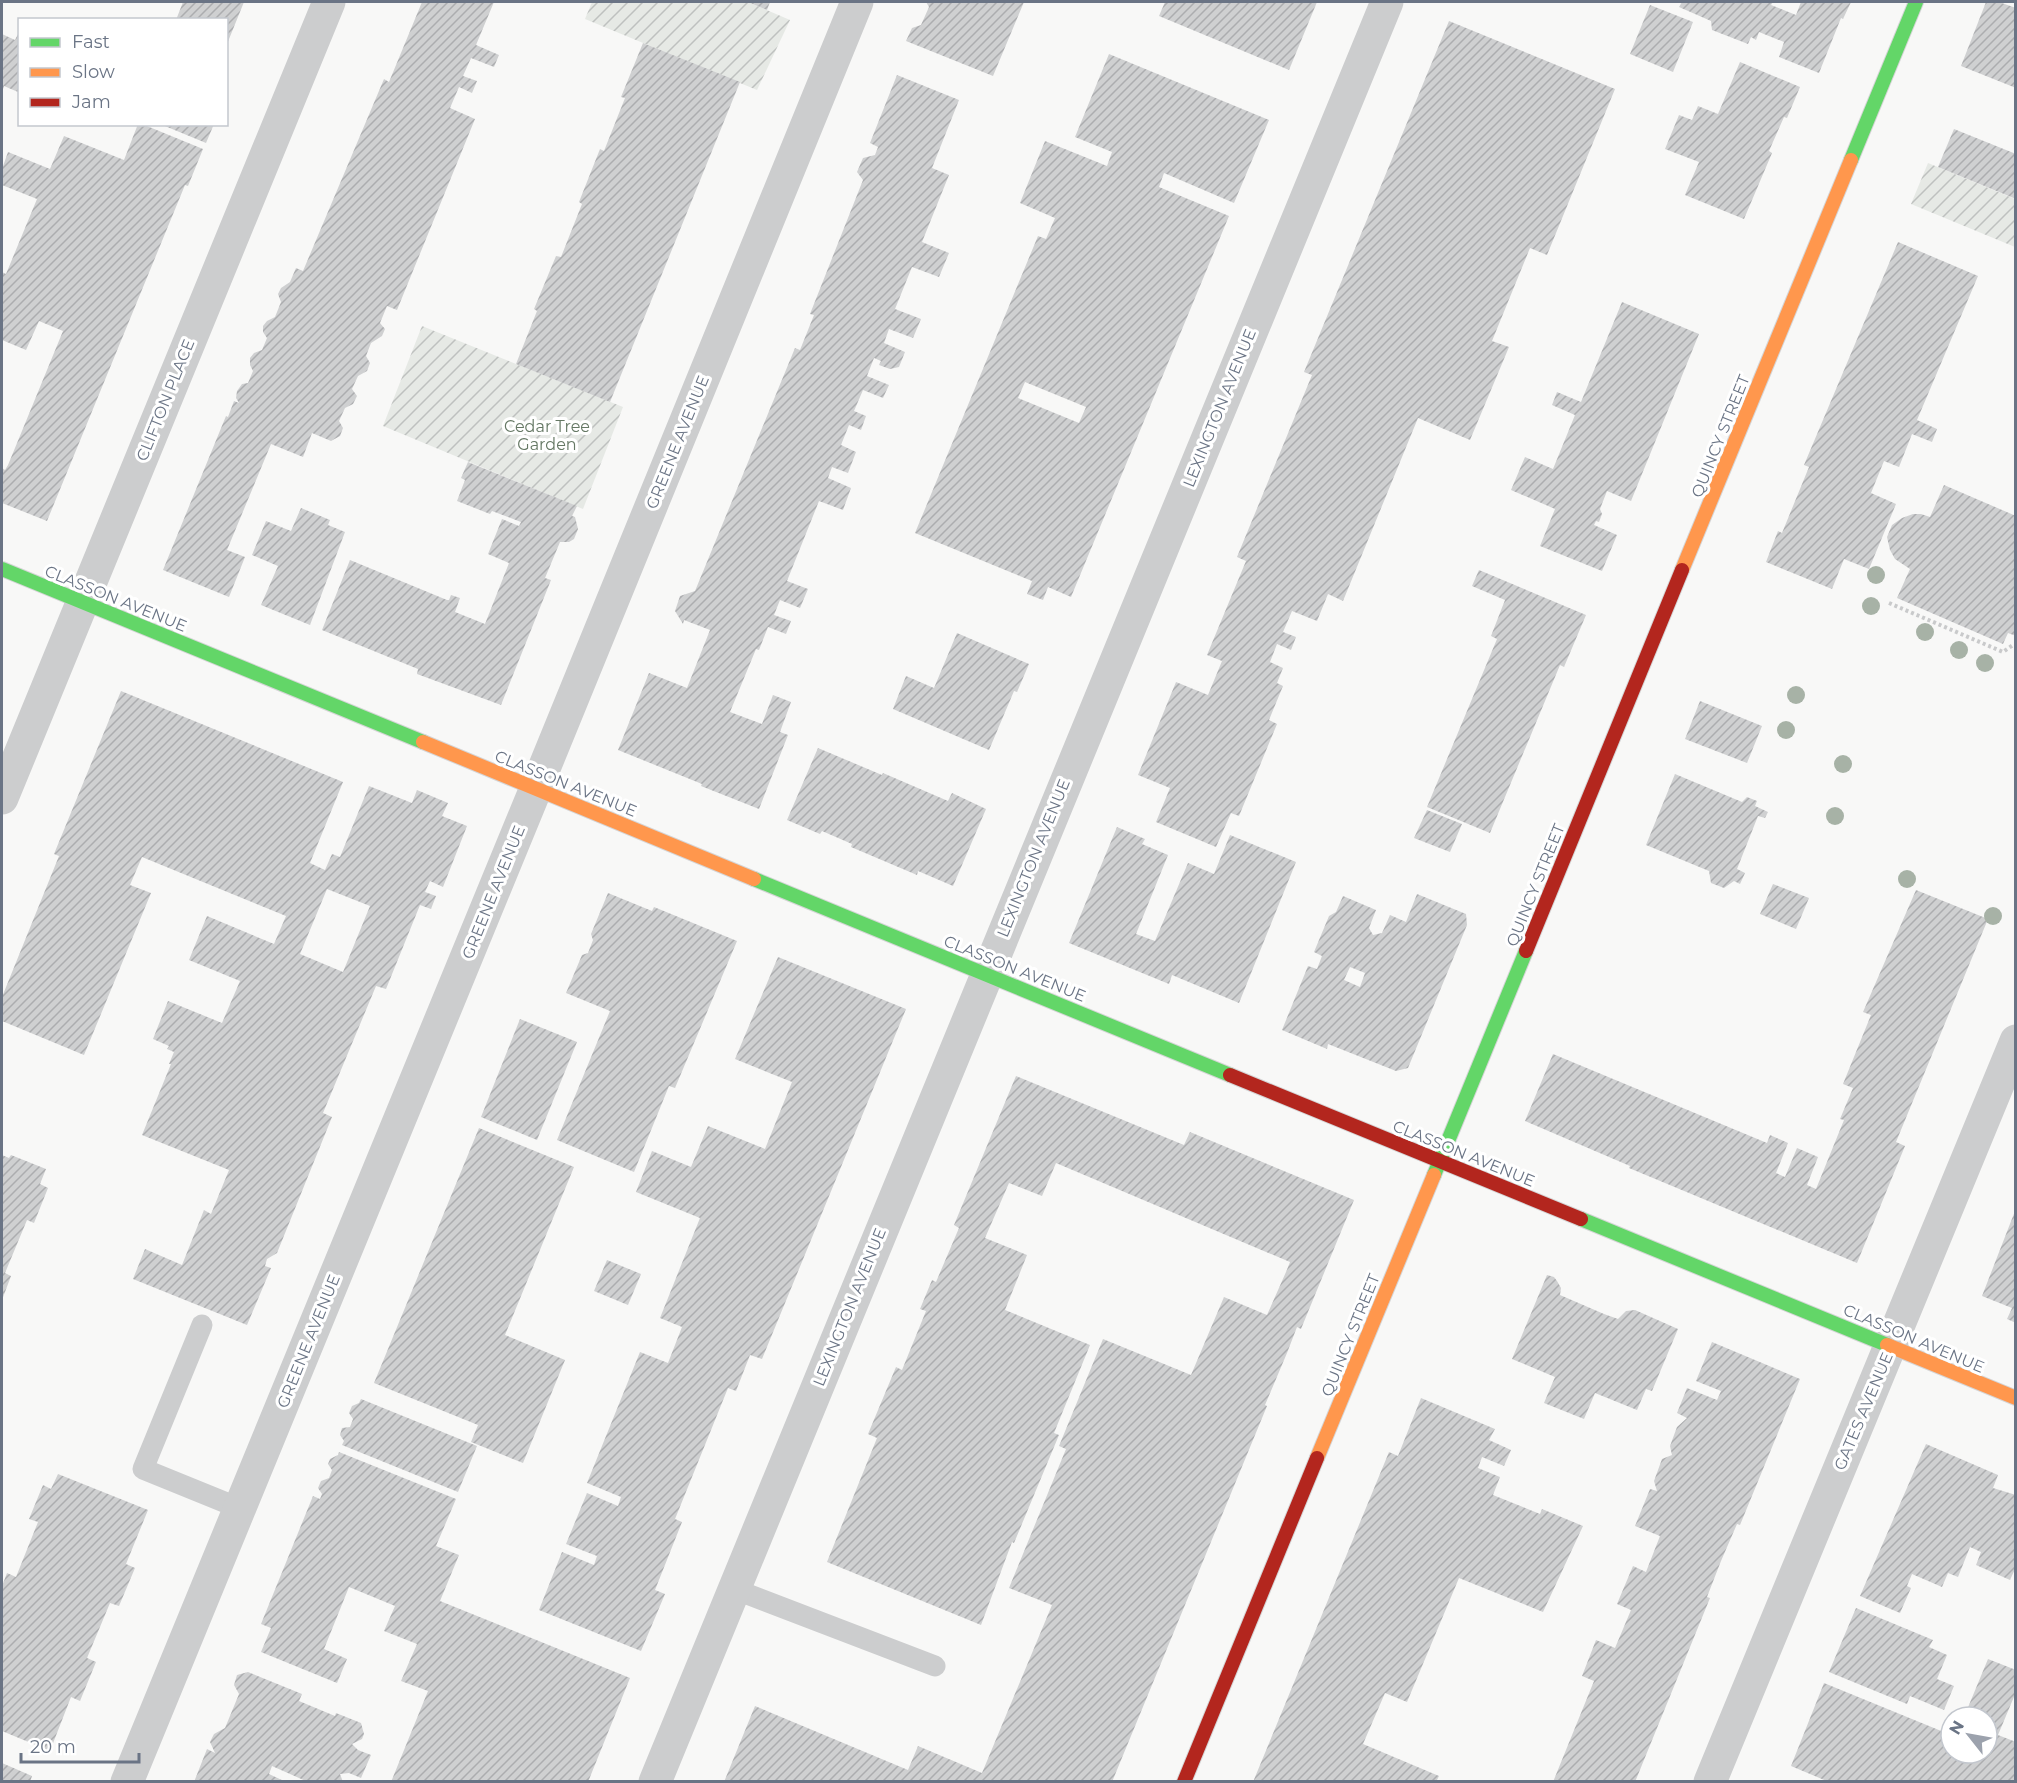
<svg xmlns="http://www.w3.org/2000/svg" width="2017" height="1783" viewBox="0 0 2017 1783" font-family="Montserrat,sans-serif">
  <defs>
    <pattern id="garden-furrows" width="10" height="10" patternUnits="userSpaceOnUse" patternTransform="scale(1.5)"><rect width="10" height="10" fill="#e6e9e5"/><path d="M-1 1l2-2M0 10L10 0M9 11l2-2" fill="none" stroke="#bec1bf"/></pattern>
    <pattern id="building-hatch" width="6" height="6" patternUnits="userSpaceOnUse" patternTransform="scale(1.5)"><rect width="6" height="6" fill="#cfd0d1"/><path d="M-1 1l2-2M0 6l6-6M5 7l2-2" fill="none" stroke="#acadaf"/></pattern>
  </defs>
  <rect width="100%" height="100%" fill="#f8f8f7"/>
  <g fill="url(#garden-furrows)">
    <path d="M 592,2 L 748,2 L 790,20 L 757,90 L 585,19 Z"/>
    <path d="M 1928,163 L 2015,199 L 2015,247 L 1911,204 Z"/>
    <path d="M 422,326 L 623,407 L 583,509 L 383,426 Z"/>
  </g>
  <g fill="url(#building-hatch)" fill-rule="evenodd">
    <path d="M 183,2 L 244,2 L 227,44 L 226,20 L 176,20 Z"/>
    <path d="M 422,2 L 494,2 L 476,45 L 499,55 L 494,67 L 471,58 L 463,76 L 477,81 L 472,93 L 459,87 L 450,108 L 475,119 L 397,310 L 387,306 L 380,323 L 385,329 L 382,336 L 371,343 L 366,356 L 370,363 L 367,371 L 358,376 L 352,389 L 357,396 L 353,404 L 345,408 L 339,421 L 343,428 L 340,436 L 331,441 L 312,433 L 303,457 L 271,444 L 227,550 L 245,557 L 229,597 L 163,570 L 226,416 L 228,417 L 234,401 L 239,403 L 236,398 L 237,391 L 242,384 L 248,383 L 253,371 L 250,365 L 250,358 L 254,353 L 262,350 L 267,338 L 263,332 L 263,326 L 267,321 L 275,317 L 281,302 L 278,294 L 281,288 L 290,282 L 296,268 L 303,271 L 384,79 L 389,82 Z"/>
    <path d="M 748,2 L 770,2 L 767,10 Z"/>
    <path d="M 926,2 L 1024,2 L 993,76 L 906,41 L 912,28 L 921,25 L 929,7 Z"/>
    <path d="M 1165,2 L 1317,2 L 1289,70 L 1159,16 Z"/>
    <path d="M 1682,2 L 1773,2 L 1771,5 L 1796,15 L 1801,2 L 1851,2 L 1843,19 L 1841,18 L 1819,73 L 1779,57 L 1784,42 L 1759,32 L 1756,40 L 1751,37 L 1748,44 L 1712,30 L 1711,21 L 1679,7 Z"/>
    <path d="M 1986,2 L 1999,2 L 2016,8 L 2016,88 L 1961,66 Z"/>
    <path d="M 1650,5 L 1693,22 L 1673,72 L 1630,54 Z"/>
    <path d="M 1449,21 L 1615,89 L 1547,255 L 1530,248 L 1492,341 L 1509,347 L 1470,440 L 1418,418 L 1343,601 L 1328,594 L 1317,621 L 1292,611 L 1283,632 L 1296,637 L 1291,650 L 1277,644 L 1270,662 L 1283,668 L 1277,683 L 1283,686 L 1269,720 L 1277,724 L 1239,816 L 1231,813 L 1216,847 L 1156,822 L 1170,788 L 1138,775 L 1176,682 L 1208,695 L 1222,661 L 1207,655 L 1246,561 L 1237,557 L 1312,375 L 1304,372 Z"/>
    <path d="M 20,30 L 20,88 L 18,92 L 4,86 L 2,93 L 2,34 L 15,40 Z"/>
    <path d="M 643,43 L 740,82 L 610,402 L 516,364 L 537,311 L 534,309 L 556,256 L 561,257 L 582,204 L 579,202 L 600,149 L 604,151 L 625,98 L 621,97 Z"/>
    <path d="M 1109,54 L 1269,120 L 1234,203 L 1164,173 L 1159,187 L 1229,216 L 1071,597 L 1048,587 L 1043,600 L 1027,594 L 1032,581 L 915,533 L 1038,236 L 1046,239 L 1055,218 L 1020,203 L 1045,141 L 1107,166 L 1112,152 L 1075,137 ZM 1025,382 L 1086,407 L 1079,423 L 1018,398 Z"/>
    <path d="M 1740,62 L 1800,87 L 1787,118 L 1784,117 L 1769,151 L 1772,153 L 1744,219 L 1685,195 L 1699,162 L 1665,149 L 1679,115 L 1692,120 L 1698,106 L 1718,114 Z"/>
    <path d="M 897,75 L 959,100 L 932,168 L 949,175 L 922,242 L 949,253 L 939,277 L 912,267 L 895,309 L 921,319 L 913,338 L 889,329 L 884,343 L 905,352 L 899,367 L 890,369 L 879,365 L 881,361 L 874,358 L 867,376 L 889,385 L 883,398 L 863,390 L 854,411 L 866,416 L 861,430 L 849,425 L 841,445 L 856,452 L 848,473 L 832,467 L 828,478 L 851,488 L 843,510 L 819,501 L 787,581 L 808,589 L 800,608 L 780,600 L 774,615 L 791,621 L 786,634 L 768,627 L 759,650 L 756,649 L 730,712 L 762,724 L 773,695 L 791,702 L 780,732 L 788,735 L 759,809 L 701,786 L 702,784 L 618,750 L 649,673 L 687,688 L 710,630 L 684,620 L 683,624 L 675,611 L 680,596 L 695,591 L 795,348 L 800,350 L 814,315 L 810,314 L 863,180 L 857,172 L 863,158 L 875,155 L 878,147 L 870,143 Z"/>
    <path d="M 138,124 L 142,124 L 203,149 L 188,186 L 185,185 L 47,521 L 2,503 L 2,468 L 5,470 L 8,465 L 63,331 L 39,321 L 26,350 L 2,340 L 2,272 L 6,274 L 37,199 L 2,185 L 2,169 L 8,152 L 50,169 L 64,136 L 124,160 Z"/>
    <path d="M 160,124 L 214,124 L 206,143 Z"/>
    <path d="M 1954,129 L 2016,154 L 2016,199 L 1938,167 Z"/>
    <path d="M 1898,242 L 1978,276 L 1917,420 L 1937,429 L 1932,442 L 1912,434 L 1899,467 L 1884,461 L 1871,493 L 1896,504 L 1869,569 L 1844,559 L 1832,589 L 1766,562 L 1778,531 L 1782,533 L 1809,467 L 1804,465 Z"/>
    <path d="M 1622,302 L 1699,334 L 1631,501 L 1607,491 L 1600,509 L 1602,514 L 1599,522 L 1596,521 L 1594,525 L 1617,535 L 1602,571 L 1540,546 L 1555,509 L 1511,490 L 1525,457 L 1553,469 L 1575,415 L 1552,405 L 1557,392 L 1581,402 Z"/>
    <path d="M 468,462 L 577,506 L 572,516 L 575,517 L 578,529 L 574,539 L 569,542 L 560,542 L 545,578 L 551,580 L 501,705 L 417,674 L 418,669 L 322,630 L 350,560 L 447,600 L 449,600 L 451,595 L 460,598 L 455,612 L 485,624 L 509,563 L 488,554 L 502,519 L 519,526 L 521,522 L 492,511 L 490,514 L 457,501 L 465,480 L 461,478 Z"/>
    <path d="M 1944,485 L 2016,516 L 2016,636 L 2008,633 L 2003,644 L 1897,598 L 1910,569 L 1895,559 L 1890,550 L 1887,537 L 1892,525 L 1902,518 L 1913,514 L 1921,514 L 1930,517 Z"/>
    <path d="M 301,508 L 330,520 L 328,525 L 345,532 L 310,625 L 261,605 L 278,566 L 252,555 L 266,521 L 291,531 Z"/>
    <path d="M 1479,570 L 1586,615 L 1564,667 L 1560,665 L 1490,833 L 1427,807 L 1497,639 L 1491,636 L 1505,600 L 1472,586 Z"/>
    <path d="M 957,633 L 1029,664 L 1017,692 L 1014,691 L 989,750 L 893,709 L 906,676 L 934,688 Z"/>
    <path d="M 121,691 L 343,782 L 310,863 L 325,870 L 332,854 L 340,857 L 369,786 L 412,803 L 417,790 L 448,803 L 442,816 L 467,826 L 443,887 L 430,881 L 425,892 L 436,896 L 431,909 L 420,905 L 386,989 L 376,986 L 323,1113 L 332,1117 L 277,1253 L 267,1259 L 265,1266 L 271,1268 L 247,1325 L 133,1279 L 145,1249 L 182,1265 L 204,1210 L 211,1214 L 229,1170 L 142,1135 L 171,1064 L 169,1064 L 174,1052 L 167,1049 L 169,1046 L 153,1039 L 168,1001 L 222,1023 L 240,981 L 189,960 L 207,916 L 274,944 L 286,916 L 142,857 L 130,885 L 151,893 L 84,1055 L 2,1021 L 2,997 L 59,856 L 54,854 ZM 327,889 L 370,906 L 343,972 L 300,954 Z"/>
    <path d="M 1700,701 L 1762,726 L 1747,763 L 1685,739 Z"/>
    <path d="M 818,748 L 882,775 L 883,773 L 948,801 L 952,793 L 986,809 L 953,886 L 918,871 L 917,875 L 851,847 L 852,844 L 822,831 L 820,834 L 787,820 Z"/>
    <path d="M 1675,774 L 1742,802 L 1747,797 L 1757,801 L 1755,806 L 1768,812 L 1765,818 L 1758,816 L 1737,869 L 1745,873 L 1740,884 L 1734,881 L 1724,888 L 1711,883 L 1709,871 L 1646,845 Z"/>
    <path d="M 1427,810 L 1462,824 L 1450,852 L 1414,838 Z"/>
    <path d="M 1117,827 L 1145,839 L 1142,844 L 1168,855 L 1136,934 L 1155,941 L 1188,863 L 1214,874 L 1230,835 L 1296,862 L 1239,1003 L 1172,975 L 1169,984 L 1069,943 Z"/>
    <path d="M 1773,884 L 1809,898 L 1796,929 L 1760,914 Z"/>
    <path d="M 1916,890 L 1988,919 L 1896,1142 L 1905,1146 L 1857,1263 L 1629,1168 L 1630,1166 L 1525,1121 L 1553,1054 L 1767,1143 L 1770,1135 L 1788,1143 L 1776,1173 L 1785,1177 L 1797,1148 L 1818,1157 L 1807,1185 L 1816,1189 L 1844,1120 L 1840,1119 L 1853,1088 L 1843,1084 L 1871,1015 L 1863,1012 Z"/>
    <path d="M 608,893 L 652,911 L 654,907 L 737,941 L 675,1088 L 669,1086 L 634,1172 L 557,1140 L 610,1011 L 566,993 L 582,955 L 588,953 L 593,940 L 591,934 Z"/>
    <path d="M 1417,894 L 1466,914 L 1467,925 L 1408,1068 L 1396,1071 L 1328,1044 L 1327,1049 L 1282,1030 L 1308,966 L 1317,969 L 1322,956 L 1314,952 L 1329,916 L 1336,912 L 1343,896 L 1376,910 L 1369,928 L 1373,935 L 1382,933 L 1390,915 L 1406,922 ZM 1350,967 L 1365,973 L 1360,987 L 1344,980 Z"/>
    <path d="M 778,957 L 906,1009 L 762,1359 L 750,1355 L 736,1391 L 728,1388 L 675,1519 L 682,1522 L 655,1590 L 665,1594 L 641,1651 L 539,1610 L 562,1552 L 594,1565 L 597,1556 L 566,1544 L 587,1493 L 618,1506 L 621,1497 L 587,1483 L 640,1352 L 668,1363 L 682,1327 L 660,1318 L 700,1218 L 636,1192 L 652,1151 L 691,1167 L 708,1126 L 765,1149 L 792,1082 L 735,1059 Z"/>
    <path d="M 520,1019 L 577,1042 L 537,1140 L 481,1117 Z"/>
    <path d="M 1016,1076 L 1184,1145 L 1190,1132 L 1354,1200 L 1301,1329 L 1297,1327 L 1287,1353 L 1265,1405 L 1267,1406 L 1112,1782 L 724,1782 L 755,1706 L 908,1770 L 918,1746 L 982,1773 L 1052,1605 L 1009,1588 L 1066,1449 L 1059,1446 L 1103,1339 L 1191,1375 L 1224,1297 L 1267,1315 L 1286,1272 L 1290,1262 L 1056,1163 L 1042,1196 L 1009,1183 L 985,1238 L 1027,1255 L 1005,1310 L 1090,1345 L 1054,1433 L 1059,1435 L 1014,1543 L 1012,1542 L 981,1625 L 827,1562 L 877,1438 L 868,1434 L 896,1367 L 902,1370 L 926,1311 L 920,1309 L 932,1280 L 936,1282 L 959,1228 L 954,1225 Z"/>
    <path d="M 479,1128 L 574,1167 L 505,1335 L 565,1360 L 523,1463 L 471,1442 L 478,1425 L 374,1383 Z"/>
    <path d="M 2,1155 L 9,1158 L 11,1155 L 46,1169 L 40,1184 L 48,1188 L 34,1223 L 27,1220 L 5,1273 L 11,1276 L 2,1300 Z"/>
    <path d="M 2015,1211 L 2016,1211 L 2016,1323 L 2007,1319 L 2012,1308 L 1982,1296 Z"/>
    <path d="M 607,1260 L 641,1274 L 628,1305 L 594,1291 Z"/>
    <path d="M 1547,1275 L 1554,1277 L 1557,1281 L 1561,1288 L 1560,1295 L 1604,1314 L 1618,1319 L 1626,1311 L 1635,1310 L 1678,1329 L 1652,1391 L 1646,1389 L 1637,1410 L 1595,1393 L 1584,1419 L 1544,1403 L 1555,1377 L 1512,1359 Z"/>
    <path d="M 1712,1342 L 1800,1379 L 1740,1525 L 1737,1524 L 1721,1561 L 1707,1597 L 1710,1598 L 1635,1782 L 1553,1782 L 1594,1681 L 1582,1676 L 1596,1640 L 1615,1648 L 1631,1610 L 1617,1604 L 1633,1566 L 1646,1572 L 1660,1536 L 1635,1526 L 1650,1489 L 1657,1491 L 1654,1481 L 1662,1459 L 1672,1455 L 1670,1446 L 1677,1427 L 1687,1418 L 1677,1413 L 1687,1388 L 1717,1400 L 1721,1391 L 1696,1381 Z"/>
    <path d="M 1421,1398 L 1495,1429 L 1489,1440 L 1511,1450 L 1504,1466 L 1482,1457 L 1478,1468 L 1500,1477 L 1493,1495 L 1540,1514 L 1542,1509 L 1583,1526 L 1543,1612 L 1459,1578 L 1407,1702 L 1385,1693 L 1363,1744 L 1439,1776 L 1436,1782 L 1253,1782 L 1389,1452 L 1398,1456 Z"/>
    <path d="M 361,1399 L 477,1446 L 458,1492 L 342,1445 L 344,1441 L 340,1435 L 342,1428 L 350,1427 L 353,1419 L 349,1413 L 352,1406 L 359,1403 Z"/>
    <path d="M 1926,1444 L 1998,1475 L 1993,1488 L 2016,1495 L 2016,1567 L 2010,1580 L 1976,1565 L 1981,1552 L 1970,1547 L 1958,1577 L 1948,1573 L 1942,1587 L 1912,1574 L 1907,1586 L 1911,1588 L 1900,1613 L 1860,1596 Z"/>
    <path d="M 339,1452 L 456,1499 L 436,1546 L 459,1555 L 440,1601 L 630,1678 L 588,1782 L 391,1782 L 428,1691 L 401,1681 L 417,1644 L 384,1631 L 395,1606 L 349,1587 L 324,1649 L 347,1659 L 337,1683 L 261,1652 L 271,1628 L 261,1624 L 313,1496 L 320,1499 L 322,1494 L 318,1488 L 321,1481 L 329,1478 L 332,1470 L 328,1464 L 330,1459 L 338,1455 Z"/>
    <path d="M 58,1474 L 148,1510 L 126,1564 L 135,1568 L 119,1606 L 110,1603 L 87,1658 L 96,1662 L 80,1701 L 71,1697 L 50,1751 L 2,1731 L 2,1586 L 7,1573 L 16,1577 L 38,1522 L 29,1519 L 43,1485 L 51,1489 Z"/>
    <path d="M 1856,1608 L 1933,1640 L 1929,1647 L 1947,1655 L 1937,1679 L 1954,1686 L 1944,1710 L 1910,1696 L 1907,1704 L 1829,1672 Z"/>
    <path d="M 1988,1659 L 2016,1670 L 2016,1692 L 1998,1735 L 2016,1742 L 2016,1782 L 1829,1782 L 1791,1766 L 1824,1683 L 1951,1735 L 1951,1753 L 1987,1753 L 1987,1717 L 1964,1717 Z"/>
    <path d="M 248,1672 L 302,1694 L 299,1701 L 335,1716 L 336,1713 L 361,1723 L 364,1734 L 362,1739 L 352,1744 L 358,1750 L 371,1755 L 361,1778 L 349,1773 L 340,1774 L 343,1782 L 308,1782 L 272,1766 L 269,1774 L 286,1782 L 194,1782 L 207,1749 L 215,1753 L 210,1742 L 214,1734 L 225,1728 L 239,1694 L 234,1685 L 237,1675 Z"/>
    <path d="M 2,1763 L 32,1776 L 30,1782 L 2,1782 Z"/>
  </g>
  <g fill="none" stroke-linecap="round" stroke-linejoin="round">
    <defs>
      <g id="fast">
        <path d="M 1851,160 L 1916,2"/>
        <path d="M 2,569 L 423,742"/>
        <path d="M 754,879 L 1230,1075"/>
        <path d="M 1434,1175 L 1526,951"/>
        <path d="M 1581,1219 L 1887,1345"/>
      </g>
      <g id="slow">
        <path d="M 1682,570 L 1851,160"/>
        <path d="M 423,742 L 754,879"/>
        <path d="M 1887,1345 L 2016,1398"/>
        <path d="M 1317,1458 L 1434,1175"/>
      </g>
      <g id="jam">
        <path d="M 1526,951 L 1682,570"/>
        <path d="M 1230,1075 L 1581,1219"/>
        <path d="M 1184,1782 L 1317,1458"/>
      </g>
    </defs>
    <use href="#fast" stroke="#d5d5d6" stroke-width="16"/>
    <use href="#slow" stroke="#d5d5d6" stroke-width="16"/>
    <use href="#jam" stroke="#d5d5d6" stroke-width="16"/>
    <path stroke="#c9cacb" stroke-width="4" stroke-dasharray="3 3" stroke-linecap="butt" d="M 1889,603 L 2003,652 L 2013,645 L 2016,646"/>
    <g stroke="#cccdce" stroke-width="21">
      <path d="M 202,1325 L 143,1469 L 239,1508"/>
      <path d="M 734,1589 L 935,1666"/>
    </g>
    <g stroke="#cccdce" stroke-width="33">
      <path d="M 2,798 L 329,2"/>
      <path d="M 127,1782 L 536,788 L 857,2"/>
      <path d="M 655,1782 L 1387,2"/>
      <path d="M 1710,1782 L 2016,1041"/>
    </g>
    <use href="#fast" stroke="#63d668" stroke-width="14"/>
    <use href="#slow" stroke="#ff974d" stroke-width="14"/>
    <use href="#jam" stroke="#b3261e" stroke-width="14"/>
  </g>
  <g fill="#a7b2a6">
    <circle cx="1876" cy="575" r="9"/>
    <circle cx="1871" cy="606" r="9"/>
    <circle cx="1925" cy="632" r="9"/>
    <circle cx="1959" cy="650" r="9"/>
    <circle cx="1985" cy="663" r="9"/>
    <circle cx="1796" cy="695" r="9"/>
    <circle cx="1786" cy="730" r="9"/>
    <circle cx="1843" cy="764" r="9"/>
    <circle cx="1835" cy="816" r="9"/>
    <circle cx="1907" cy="879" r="9"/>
    <circle cx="1993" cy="916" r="9"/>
  </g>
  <g text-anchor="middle" stroke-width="6" stroke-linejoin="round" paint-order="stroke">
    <g font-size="16" fill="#6a7485" stroke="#fff">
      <text transform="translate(165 400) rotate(-68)" y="6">CLIFTON PLACE</text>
      <text transform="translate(1219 408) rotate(-68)" y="6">LEXINGTON AVENUE</text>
      <text transform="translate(1720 436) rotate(-68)" y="6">QUINCY STREET</text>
      <text transform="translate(677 442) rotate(-68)" y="6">GREENE AVENUE</text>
      <text transform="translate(116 598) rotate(22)" y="6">CLASSON AVENUE</text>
      <text transform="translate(566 783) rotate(22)" y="6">CLASSON AVENUE</text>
      <text transform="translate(1033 858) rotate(-68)" y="6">LEXINGTON AVENUE</text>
      <text transform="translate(1535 885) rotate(-68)" y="6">QUINCY STREET</text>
      <text transform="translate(493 892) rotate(-68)" y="6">GREENE AVENUE</text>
      <text transform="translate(1015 968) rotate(22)" y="6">CLASSON AVENUE</text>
      <text transform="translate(1464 1153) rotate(22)" y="6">CLASSON AVENUE</text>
      <text transform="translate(849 1307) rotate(-68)" y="6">LEXINGTON AVENUE</text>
      <text transform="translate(1350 1335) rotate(-68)" y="6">QUINCY STREET</text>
      <text transform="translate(1914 1338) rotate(23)" y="6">CLASSON AVENUE</text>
      <text transform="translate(308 1341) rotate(-68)" y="6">GREENE AVENUE</text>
      <text transform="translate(1863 1411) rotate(-67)" y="6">GATES AVENUE</text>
    </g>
    <g font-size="16" fill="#657864" stroke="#fff">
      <text x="547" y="432">Cedar Tree<tspan x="547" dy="18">Garden</tspan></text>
    </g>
  </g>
  <rect width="2017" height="1783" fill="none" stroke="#6a7485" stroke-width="6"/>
  <rect x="18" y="18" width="210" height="108" fill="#ffffff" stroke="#c3c7ce" stroke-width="1.5"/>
  <rect x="30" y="38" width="30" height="9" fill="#63d668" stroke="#c3c7ce" stroke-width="1.5"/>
  <text x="72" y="48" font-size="18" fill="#6a7485">Fast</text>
  <rect x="30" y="68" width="30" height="9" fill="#ff974d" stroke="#c3c7ce" stroke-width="1.5"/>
  <text x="72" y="78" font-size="18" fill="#6a7485">Slow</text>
  <rect x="30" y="98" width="30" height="9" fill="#b3261e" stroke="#c3c7ce" stroke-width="1.5"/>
  <text x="72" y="108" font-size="18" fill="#6a7485">Jam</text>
  <g transform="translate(1969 1735) rotate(301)"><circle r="28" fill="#ffffff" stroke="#c3c7ce" stroke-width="1.5"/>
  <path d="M0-4.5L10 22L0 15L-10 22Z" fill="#9ca2ad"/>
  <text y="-9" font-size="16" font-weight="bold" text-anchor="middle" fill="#6a7485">N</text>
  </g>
  <path d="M21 1753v9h118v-9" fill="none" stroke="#6a7485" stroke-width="3"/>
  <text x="30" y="1753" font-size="18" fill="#6a7485" stroke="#ffffff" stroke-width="4.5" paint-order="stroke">20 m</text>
</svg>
